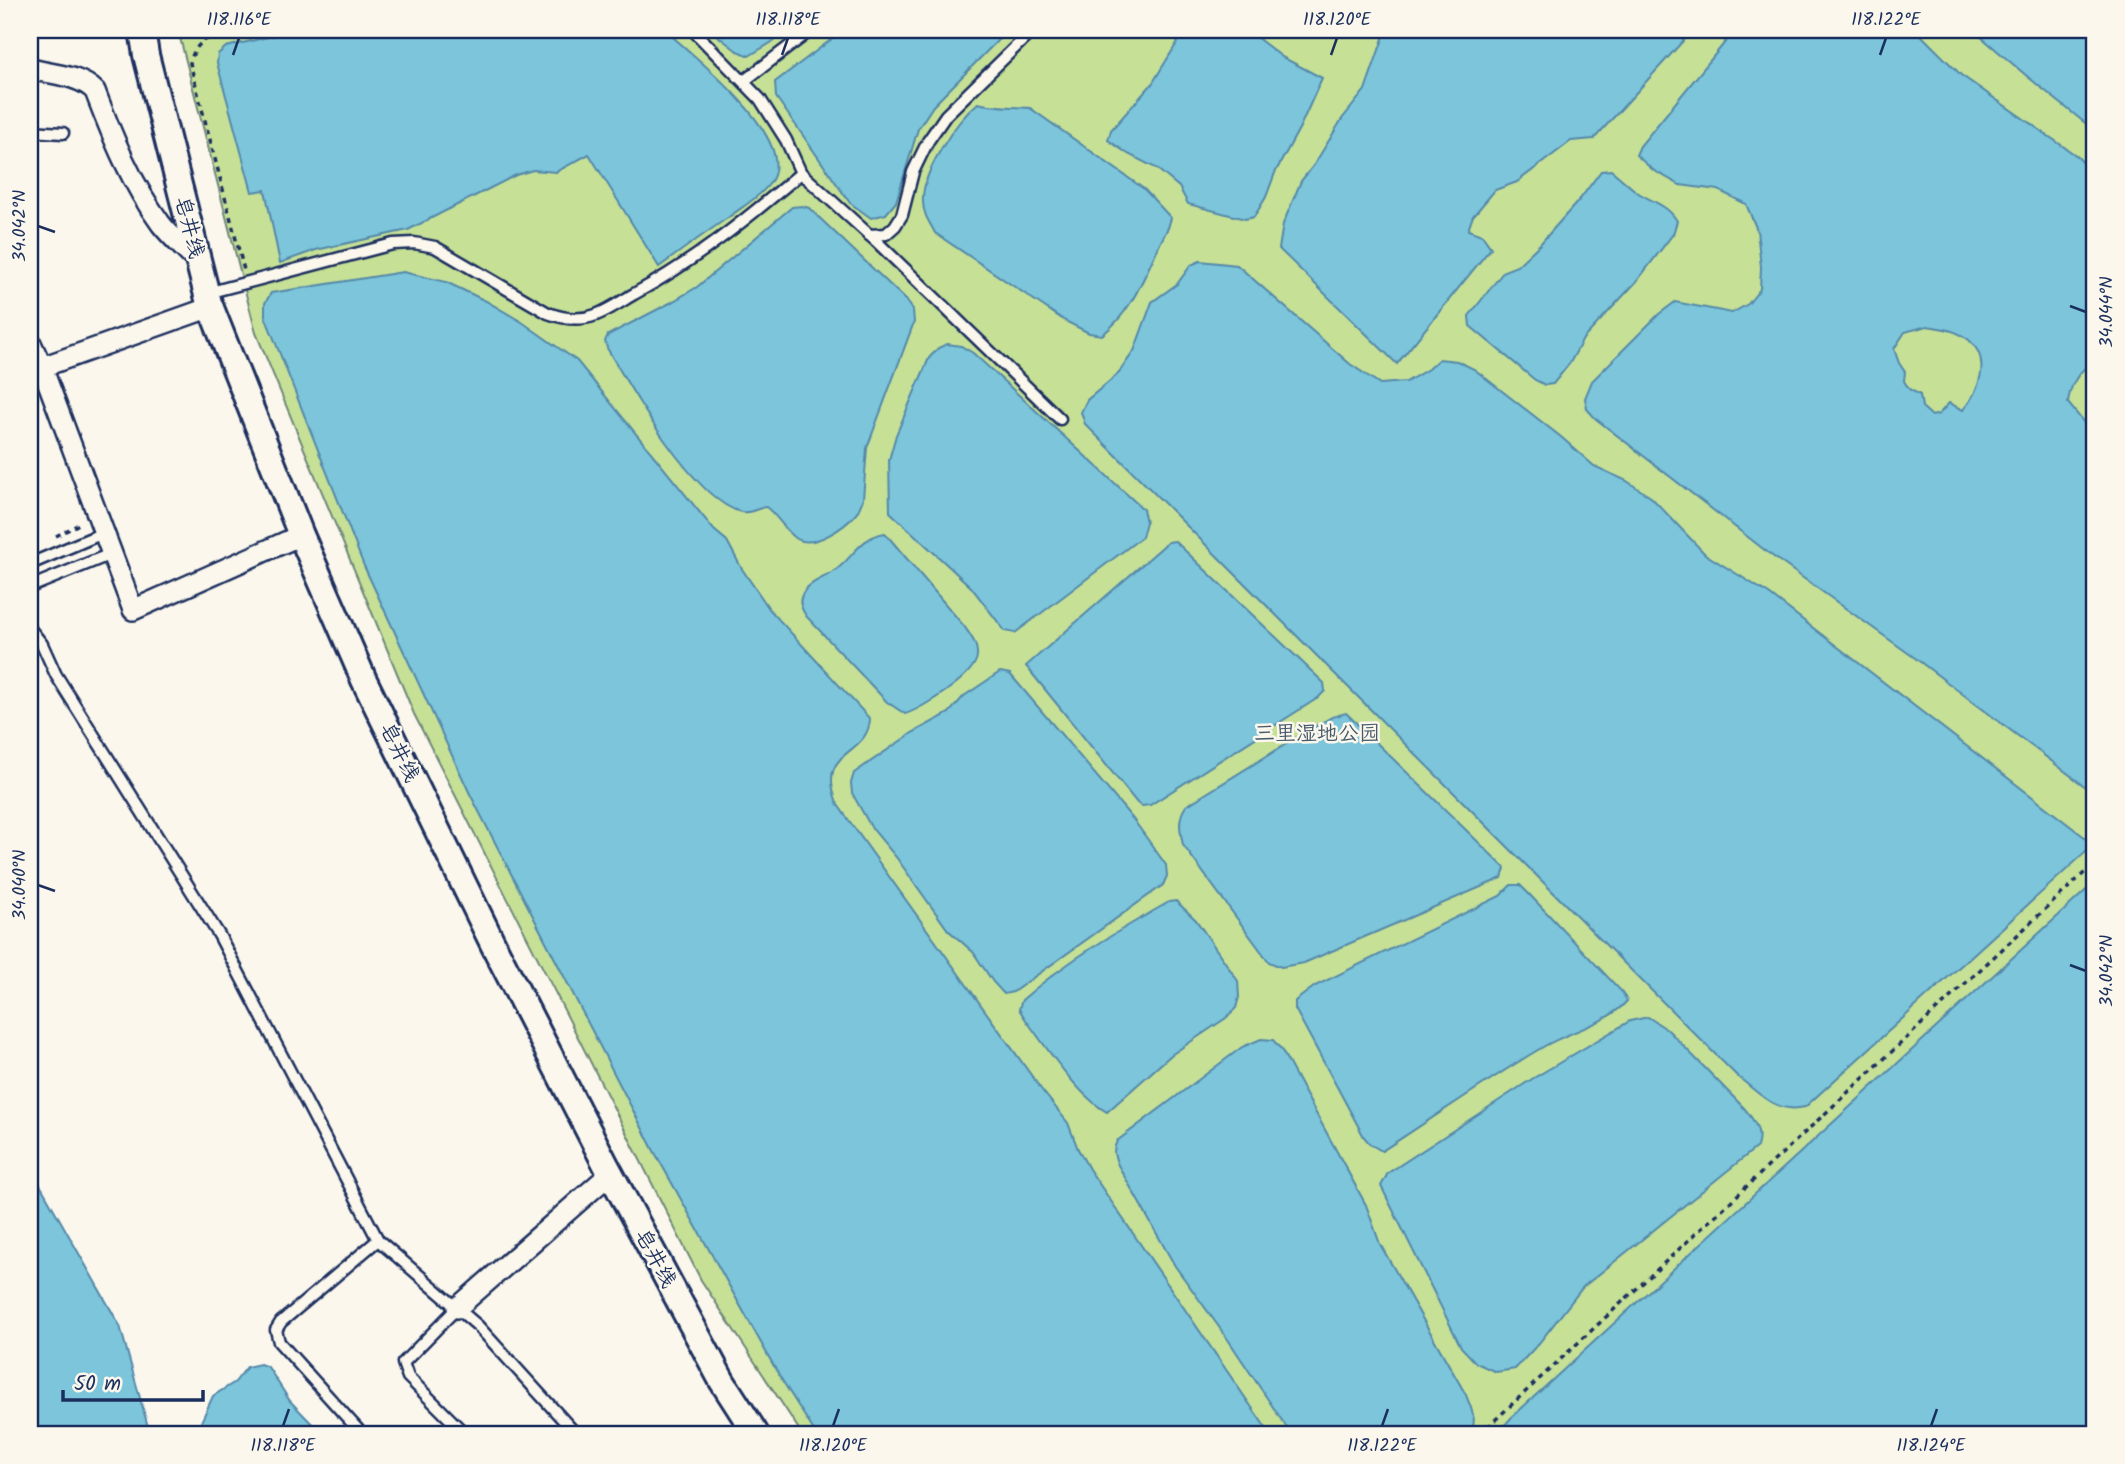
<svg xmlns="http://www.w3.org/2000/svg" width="2125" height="1464" viewBox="0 0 2125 1464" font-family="Kalam,'LXGW WenKai TC',sans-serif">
  <rect width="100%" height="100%" fill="#fbf7ec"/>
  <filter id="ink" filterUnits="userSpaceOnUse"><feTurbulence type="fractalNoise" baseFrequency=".0143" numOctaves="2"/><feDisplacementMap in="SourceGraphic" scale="14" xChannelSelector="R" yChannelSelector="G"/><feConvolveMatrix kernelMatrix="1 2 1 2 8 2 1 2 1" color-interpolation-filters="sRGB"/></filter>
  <g filter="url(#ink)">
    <path fill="#c6e096" stroke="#70887a" stroke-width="2" d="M 178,30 L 2095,30 L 2095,1434 L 802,1434 L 701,1280 L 414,714 L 256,333 Z"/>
    <g fill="#7bc5db" stroke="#5589a9" stroke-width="2" fill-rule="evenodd">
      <path d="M 297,30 L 665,30 C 694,56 801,140 770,183 C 760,197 742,207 729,217 C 705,233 682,250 659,267 L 589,154 L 556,172 L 533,170 L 516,175 L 408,230 L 316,250 L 280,263 L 265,190 L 252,192 L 217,63 L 218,54 L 226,47 Z"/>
      <path d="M 710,30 L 785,30 L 774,41 L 749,56 L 737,51 Z"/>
      <path d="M 844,30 L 1008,30 L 933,106 L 918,129 L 896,202 L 886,214 L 871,218 L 850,203 L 776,97 L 775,82 Z"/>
      <path d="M 1185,30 L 1247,30 L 1282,57 L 1322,78 L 1300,127 L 1275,173 L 1266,197 L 1254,217 L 1245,219 L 1188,204 L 1179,187 L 1156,168 L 1128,154 L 1108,140 L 1111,130 L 1152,84 Z"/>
      <path d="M 1386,30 L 1693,30 L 1594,139 L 1571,141 L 1517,182 L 1495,190 L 1473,216 L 1468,230 L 1482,235 L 1491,248 L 1397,364 L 1279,249 L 1283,224 L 1301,181 L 1314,165 L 1342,119 L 1365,90 Z"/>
      <path d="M 1735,30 L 1916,30 L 1961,75 L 2077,156 L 2095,176 L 2095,366 L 2087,366 C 2075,377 2070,387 2068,403 L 2095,436 L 2095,794 L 1915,658 L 1771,555 L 1596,419 L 1587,409 L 1585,398 L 1592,381 L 1659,314 L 1675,302 L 1732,313 L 1748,304 L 1760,289 L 1761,267 L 1757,230 L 1746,204 L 1718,190 L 1680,185 L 1653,170 L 1636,155 L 1640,146 ZM 1927,326 C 1941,328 1957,330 1969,340 C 1992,360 1979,391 1963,410 L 1949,403 L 1939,414 L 1932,416 L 1922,407 L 1920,395 L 1909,389 L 1904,381 L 1905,372 L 1899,363 L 1894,349 L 1905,332 Z"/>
      <path d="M 1973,30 L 2095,30 L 2095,131 L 2028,77 Z"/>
      <path d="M 978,103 C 998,108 1011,106 1030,108 L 1144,189 L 1171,218 L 1168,228 C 1147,266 1137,308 1102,335 L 1089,333 L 1065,321 L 935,233 C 930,223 923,214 923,202 C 921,173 956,121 978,103 Z"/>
      <path d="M 1611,170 C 1620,177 1628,185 1637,192 C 1652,202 1668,205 1677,221 L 1673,234 L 1637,281 L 1583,339 L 1570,363 L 1553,384 L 1545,385 L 1535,380 L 1470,326 L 1469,316 L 1504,271 L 1517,266 L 1540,244 L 1580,199 L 1601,171 Z"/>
      <path d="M 802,206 L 809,208 L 907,301 L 913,310 L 914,322 L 867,448 L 863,499 C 861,504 859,510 856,514 C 845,527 814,549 797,539 C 785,531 778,516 766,507 C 757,508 750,514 741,512 C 694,500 631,390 607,348 L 605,341 L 608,335 L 670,303 L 697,287 L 792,207 Z"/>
      <path d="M 1200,261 L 1237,265 L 1350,364 L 1380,384 L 1406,382 L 1428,369 L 1439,359 L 1457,361 L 1474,369 L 1561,437 L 1594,466 L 1627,481 L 1652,498 L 1705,554 L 1769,594 L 2091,842 L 2086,852 L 1805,1107 C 1775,1114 1761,1094 1738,1077 L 1085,424 L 1081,412 L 1087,400 L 1117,375 L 1134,351 L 1152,302 L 1177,284 L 1191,265 Z"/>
      <path d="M 403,272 L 446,282 L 486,301 L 522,322 L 577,361 L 714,530 L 727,541 L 742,569 L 770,610 L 870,719 C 868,758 814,748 838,805 L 1041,1089 L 1068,1123 L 1078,1149 L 1089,1169 L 1270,1434 L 816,1434 L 780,1377 L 654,1151 L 470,794 L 364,566 L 265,316 L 265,303 L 271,293 Z"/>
      <path d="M 947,344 L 961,346 L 973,353 L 1143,509 L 1146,522 L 1142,537 L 1015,633 L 1005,631 L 971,587 L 890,512 L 889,460 L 896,435 L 929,358 L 938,348 Z"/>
      <path d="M 885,533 L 964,626 C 970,635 978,644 977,656 C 976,675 922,709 905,714 L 887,702 L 806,616 C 802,609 798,603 802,595 C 807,583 822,579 833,572 C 852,560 859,537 885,533 Z"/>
      <path d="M 1175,541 L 1324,683 L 1325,691 L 1318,698 L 1150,805 L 1142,806 L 1137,803 L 1026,666 L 1168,542 Z"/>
      <path d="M 1000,672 L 1010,674 L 1133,819 L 1166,865 L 1167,876 L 1163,885 L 1013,992 L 1004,994 L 993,982 L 973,952 L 948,930 L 896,857 L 871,827 L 852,793 L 851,783 L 854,773 L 912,733 L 949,713 L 964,696 Z"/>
      <path d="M 1346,713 L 1505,868 L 1502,878 L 1304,963 L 1281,967 L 1269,962 L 1183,845 C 1180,830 1177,819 1186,806 L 1312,728 L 1332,717 Z"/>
      <path d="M 2095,882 L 2095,1434 L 1503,1434 L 1504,1426 L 1511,1418 Z"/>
      <path d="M 1511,885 L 1520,885 L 1528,893 L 1622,992 L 1627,1001 C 1607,1024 1570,1031 1543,1047 C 1488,1079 1435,1117 1382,1151 L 1370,1144 L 1364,1137 L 1295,1009 L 1295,1001 L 1315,986 L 1500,896 Z"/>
      <path d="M 1176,901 L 1196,920 L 1238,981 L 1239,997 L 1236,1008 L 1226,1018 L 1171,1055 L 1107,1112 C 1079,1097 1046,1047 1026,1020 L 1019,1009 L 1022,1000 C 1066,961 1118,931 1169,902 Z"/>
      <path d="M 1648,1017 L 1668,1030 L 1745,1109 C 1755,1122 1762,1131 1757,1147 L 1583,1287 L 1539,1343 L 1515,1369 L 1496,1372 L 1476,1363 L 1461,1347 L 1381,1186 L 1388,1173 L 1532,1079 L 1630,1021 Z"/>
      <path d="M 1261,1039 L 1273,1040 L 1281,1049 L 1366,1205 L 1380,1244 L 1466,1395 C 1471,1409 1479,1421 1469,1434 L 1291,1434 L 1229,1341 L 1175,1266 L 1118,1165 C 1114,1155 1112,1151 1117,1141 L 1242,1047 Z"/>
      <path d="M 30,1167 L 120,1326 L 150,1434 L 30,1434 Z"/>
      <path d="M 260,1364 L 268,1367 L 290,1401 L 322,1434 L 206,1434 L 201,1422 L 213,1396 L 235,1382 L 247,1367 Z"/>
    </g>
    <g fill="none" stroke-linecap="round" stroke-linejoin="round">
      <defs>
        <g id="service">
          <path d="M 693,30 L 760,99 L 786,140 L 801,173 L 876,241 L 1060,419"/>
          <path d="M 744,81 L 811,30"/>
          <path d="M 30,131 L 63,133"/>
          <path d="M 869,235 L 886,234 L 895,226 L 902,215 L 913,172 L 928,141 L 946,115 L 1033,30"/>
          <path d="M 207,293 L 393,244 L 414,243 L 435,247 L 548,313 C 564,319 580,321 596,315 C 609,310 622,301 634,294 C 695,261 748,218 801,173"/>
          <path d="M 30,564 L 103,533"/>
          <path d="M 30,587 L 111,554"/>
          <path d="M 30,629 L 42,644 L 56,675 L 219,935 L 378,1240 L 478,1326 L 576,1434"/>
          <path d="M 457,1308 L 403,1363 L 408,1377 L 465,1434"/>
          <path d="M 362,1434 L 279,1342 L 276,1330 L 281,1322 L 378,1240"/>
        </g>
        <g id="minor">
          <path d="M 30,69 C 50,74 80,75 95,91 C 113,138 131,183 161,224 C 172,238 187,251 199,264"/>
          <path d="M 30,341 L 42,367 L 133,610 L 301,535"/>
          <path d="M 42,367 L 211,307"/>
          <path d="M 457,1308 L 611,1173"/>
        </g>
        <path id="tertiary" d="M 142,30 L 146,55 L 209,303 L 301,535 L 364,680 L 494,946 L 606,1165 L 722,1381 L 756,1434"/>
      </defs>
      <use href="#service" stroke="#1b2f5e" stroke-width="15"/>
      <use href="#minor" stroke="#1b2f5e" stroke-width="24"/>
      <use href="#tertiary" stroke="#1b2f5e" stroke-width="30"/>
      <g stroke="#1b2f5e" stroke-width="3.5" stroke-dasharray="5 5" stroke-linecap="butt">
        <path d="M 237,30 C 213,37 197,36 190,63 L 244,270"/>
        <path d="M 56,536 L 81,523"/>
        <path d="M 1480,1434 L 2095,863"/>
      </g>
      <use href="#service" stroke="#fbf7ec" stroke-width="10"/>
      <use href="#minor" stroke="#fbf7ec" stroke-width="19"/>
      <use href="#tertiary" stroke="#fbf7ec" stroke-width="24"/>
    </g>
  </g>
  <path fill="none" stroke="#1b2f5e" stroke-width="2.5" d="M 233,55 L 239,38M 782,55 L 788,38M 1331,55 L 1337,38M 1880,55 L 1886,38M 38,226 L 55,232M 2070,306 L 2086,312M 38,885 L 55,891M 2070,965 L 2086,971M 283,1426 L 289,1409M 833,1426 L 839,1409M 1382,1426 L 1388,1409M 1931,1426 L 1937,1409"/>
  <g text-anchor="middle" stroke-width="5" stroke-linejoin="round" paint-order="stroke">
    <g font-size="21" fill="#1b2f5e" stroke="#fbf7ec">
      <text transform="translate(190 227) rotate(76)" y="7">皂井线</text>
      <text transform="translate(400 752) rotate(64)" y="7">皂井线</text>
      <text transform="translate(656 1258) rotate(62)" y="7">皂井线</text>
    </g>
    <g font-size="21" fill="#465b6c" stroke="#fbf7ec">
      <text x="1317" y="740">三里湿地公园</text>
    </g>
  </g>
  <rect width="2125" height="1464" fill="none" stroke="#fbf7ec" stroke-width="77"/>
  <path d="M63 1390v10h140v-10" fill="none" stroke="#1b2f5e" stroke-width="3.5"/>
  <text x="74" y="1390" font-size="21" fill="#1b2f5e" stroke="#fbf7ec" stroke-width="5" paint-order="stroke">50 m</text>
  <rect x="38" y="38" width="2048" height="1388" fill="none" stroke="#1b2f5e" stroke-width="2.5"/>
  <g font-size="18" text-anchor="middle" fill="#1b2f5e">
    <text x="239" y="25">118.116°E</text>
    <text x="788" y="25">118.118°E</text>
    <text x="1337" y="25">118.120°E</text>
    <text x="1886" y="25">118.122°E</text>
    <text transform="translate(19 226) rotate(-90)" y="6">34.042°N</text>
    <text transform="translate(2106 312) rotate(-90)" y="6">34.044°N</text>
    <text transform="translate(19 885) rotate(-90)" y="6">34.040°N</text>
    <text transform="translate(2106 971) rotate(-90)" y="6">34.042°N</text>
    <text x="283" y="1451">118.118°E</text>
    <text x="833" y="1451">118.120°E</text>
    <text x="1382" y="1451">118.122°E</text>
    <text x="1931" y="1451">118.124°E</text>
  </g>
</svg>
